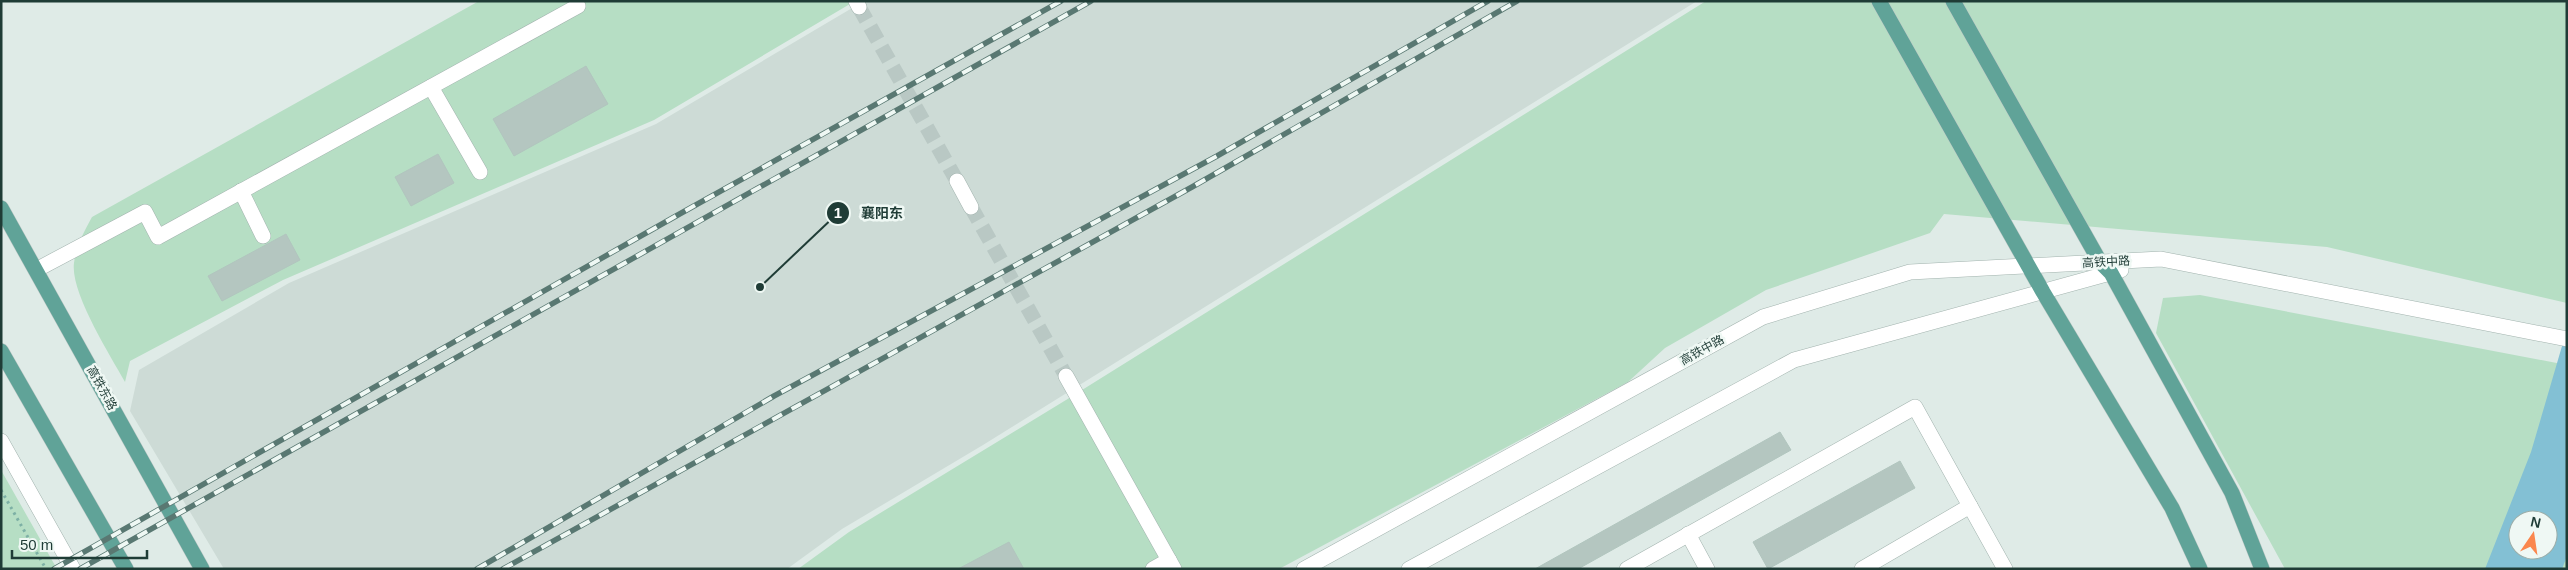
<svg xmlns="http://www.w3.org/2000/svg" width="2568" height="570" viewBox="0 0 2568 570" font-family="Arial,'Noto Sans SC',sans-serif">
  <rect width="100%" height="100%" fill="#dfebe7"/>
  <path fill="#cddbd6" d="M 864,1 L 1697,1 L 983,445 L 842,529 L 787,569 L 224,569 L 130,411 L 139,370 L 289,283 L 656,124 Z"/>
  <g fill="#b6dec4" fill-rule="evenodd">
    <path d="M 479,1 L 855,1 L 654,120 L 283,280 L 130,361 L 125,382 C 110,355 70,292 74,263 C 76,246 84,232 92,217 Z"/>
    <path d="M 1706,1 L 2567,1 L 2567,303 L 2327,247 L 1944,214 L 1930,233 L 1766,290 L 1665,348 L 1628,382 L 1279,569 L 798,569 L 849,532 L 1066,400 Z"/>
    <path d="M 2200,295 L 2567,365 L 2567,569 L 2285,569 L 2156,333 L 2163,298 ZM 2518,520 L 2548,520 L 2548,550 L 2518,550 Z"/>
    <path d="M 1,470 L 57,569 L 1,569 Z"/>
  </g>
  <path fill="#83c0d4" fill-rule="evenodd" d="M 2567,329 L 2567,556 L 2562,569 L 2485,569 L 2531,452 ZM 2518,520 L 2548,520 L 2548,550 L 2518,550 Z"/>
  <g fill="#b4c6c0" stroke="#b1c5be">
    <path d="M 586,66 L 608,104 L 514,156 L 493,119 Z"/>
    <path d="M 438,154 L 454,183 L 411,206 L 395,177 Z"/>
    <path d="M 286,234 L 300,260 L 222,301 L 208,276 Z"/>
    <path d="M 1780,432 L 1791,450 L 1578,569 L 1535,569 Z"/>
    <path d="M 1900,461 L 1915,488 L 1768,569 L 1753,542 Z"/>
    <path d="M 1009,542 L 1024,569 L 958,569 Z"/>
  </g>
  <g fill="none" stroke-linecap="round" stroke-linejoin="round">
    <g stroke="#b9c8c4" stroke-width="15" stroke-dasharray="15 8" stroke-linecap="butt">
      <path d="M 859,7 L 957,181"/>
      <path d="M 971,207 L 1066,376"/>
    </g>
    <defs>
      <g id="minor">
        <path d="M 856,1 L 859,7"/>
        <path d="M 431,87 L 480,172"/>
        <path d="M 957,181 L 971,207"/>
        <path d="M 241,191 L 263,236"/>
        <path d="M 36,270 L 145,212 L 158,237 L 578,6"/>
        <path d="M 1066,376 L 1174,569"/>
        <path d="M 1,441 L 73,569"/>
        <path d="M 1688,534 L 1707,569"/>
        <path d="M 1153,569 L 1169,560"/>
        <path d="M 1304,569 L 1763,317 L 1910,272 L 2161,259 L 2567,339"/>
        <path d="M 1409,569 L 1794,360 L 2121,270"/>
        <path d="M 1627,569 L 1915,407 L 2005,569"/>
        <path d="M 1862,569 L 1970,506"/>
      </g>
      <g id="major">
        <path d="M 1879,1 L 2043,292 L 2172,508 L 2200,569"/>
        <path d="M 1953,1 L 2100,262 L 2111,273 L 2232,493 L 2262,569"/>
        <path d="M 1,208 L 202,569"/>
        <path d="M 1,351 L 126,569"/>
      </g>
    </defs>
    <use href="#minor" stroke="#a2b3ae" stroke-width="16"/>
    <use href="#major" stroke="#c0c8c7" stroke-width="16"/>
    <path stroke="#7db0a5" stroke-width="3" stroke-dasharray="2.5 4" stroke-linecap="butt" d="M 1,490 L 46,569"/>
    <use href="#minor" stroke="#fff" stroke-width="15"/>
    <use href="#major" stroke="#60a398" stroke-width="15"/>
    <defs>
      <g id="rail">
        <path d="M 54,569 L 676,216 L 1061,1"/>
        <path d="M 80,569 L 1091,1"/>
        <path d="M 477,569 L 774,396 L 1217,156 L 1488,1"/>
        <path d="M 503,569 L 1192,187 L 1517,1"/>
      </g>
    </defs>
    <use href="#rail" stroke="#597872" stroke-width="5.5"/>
    <use href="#rail" stroke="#eff8f4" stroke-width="4" stroke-dasharray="11" stroke-linecap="butt"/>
  </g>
  <g text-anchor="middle" stroke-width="5" stroke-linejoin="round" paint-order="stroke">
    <g font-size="12" fill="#1f3c36" stroke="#eff8f4">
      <text transform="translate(2106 262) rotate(-3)" y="4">高铁中路</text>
      <text transform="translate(1702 350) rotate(-29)" y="4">高铁中路</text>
      <text transform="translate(102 388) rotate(61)" y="4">高铁东路</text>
    </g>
  </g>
  <path fill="none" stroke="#1f3c36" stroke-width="2" d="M760 287L838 213"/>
  <g fill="#1f3c36" stroke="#eff8f4" stroke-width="2">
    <circle cx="760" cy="287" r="5"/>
    <circle cx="838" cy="213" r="12"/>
  </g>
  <g font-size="15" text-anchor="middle" font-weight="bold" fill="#fff">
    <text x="838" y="218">1</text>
  </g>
  <g font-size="14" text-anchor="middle" font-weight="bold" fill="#1f3c36" stroke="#eff8f4" stroke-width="5" stroke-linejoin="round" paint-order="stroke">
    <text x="882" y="218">襄阳东</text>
  </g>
  <rect width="2568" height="570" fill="none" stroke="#1f3c36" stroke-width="5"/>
  <g transform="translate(2533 535) rotate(13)"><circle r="24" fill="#eff8f4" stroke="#9cada8"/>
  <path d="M0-4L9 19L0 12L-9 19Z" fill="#fa874e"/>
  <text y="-8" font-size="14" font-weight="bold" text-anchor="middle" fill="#1f3c36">N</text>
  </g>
  <path d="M12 550v8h135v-8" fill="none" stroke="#1f3c36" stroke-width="2.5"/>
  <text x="20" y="550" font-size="15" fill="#1f3c36" stroke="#eff8f4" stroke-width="4" paint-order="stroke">50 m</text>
</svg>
